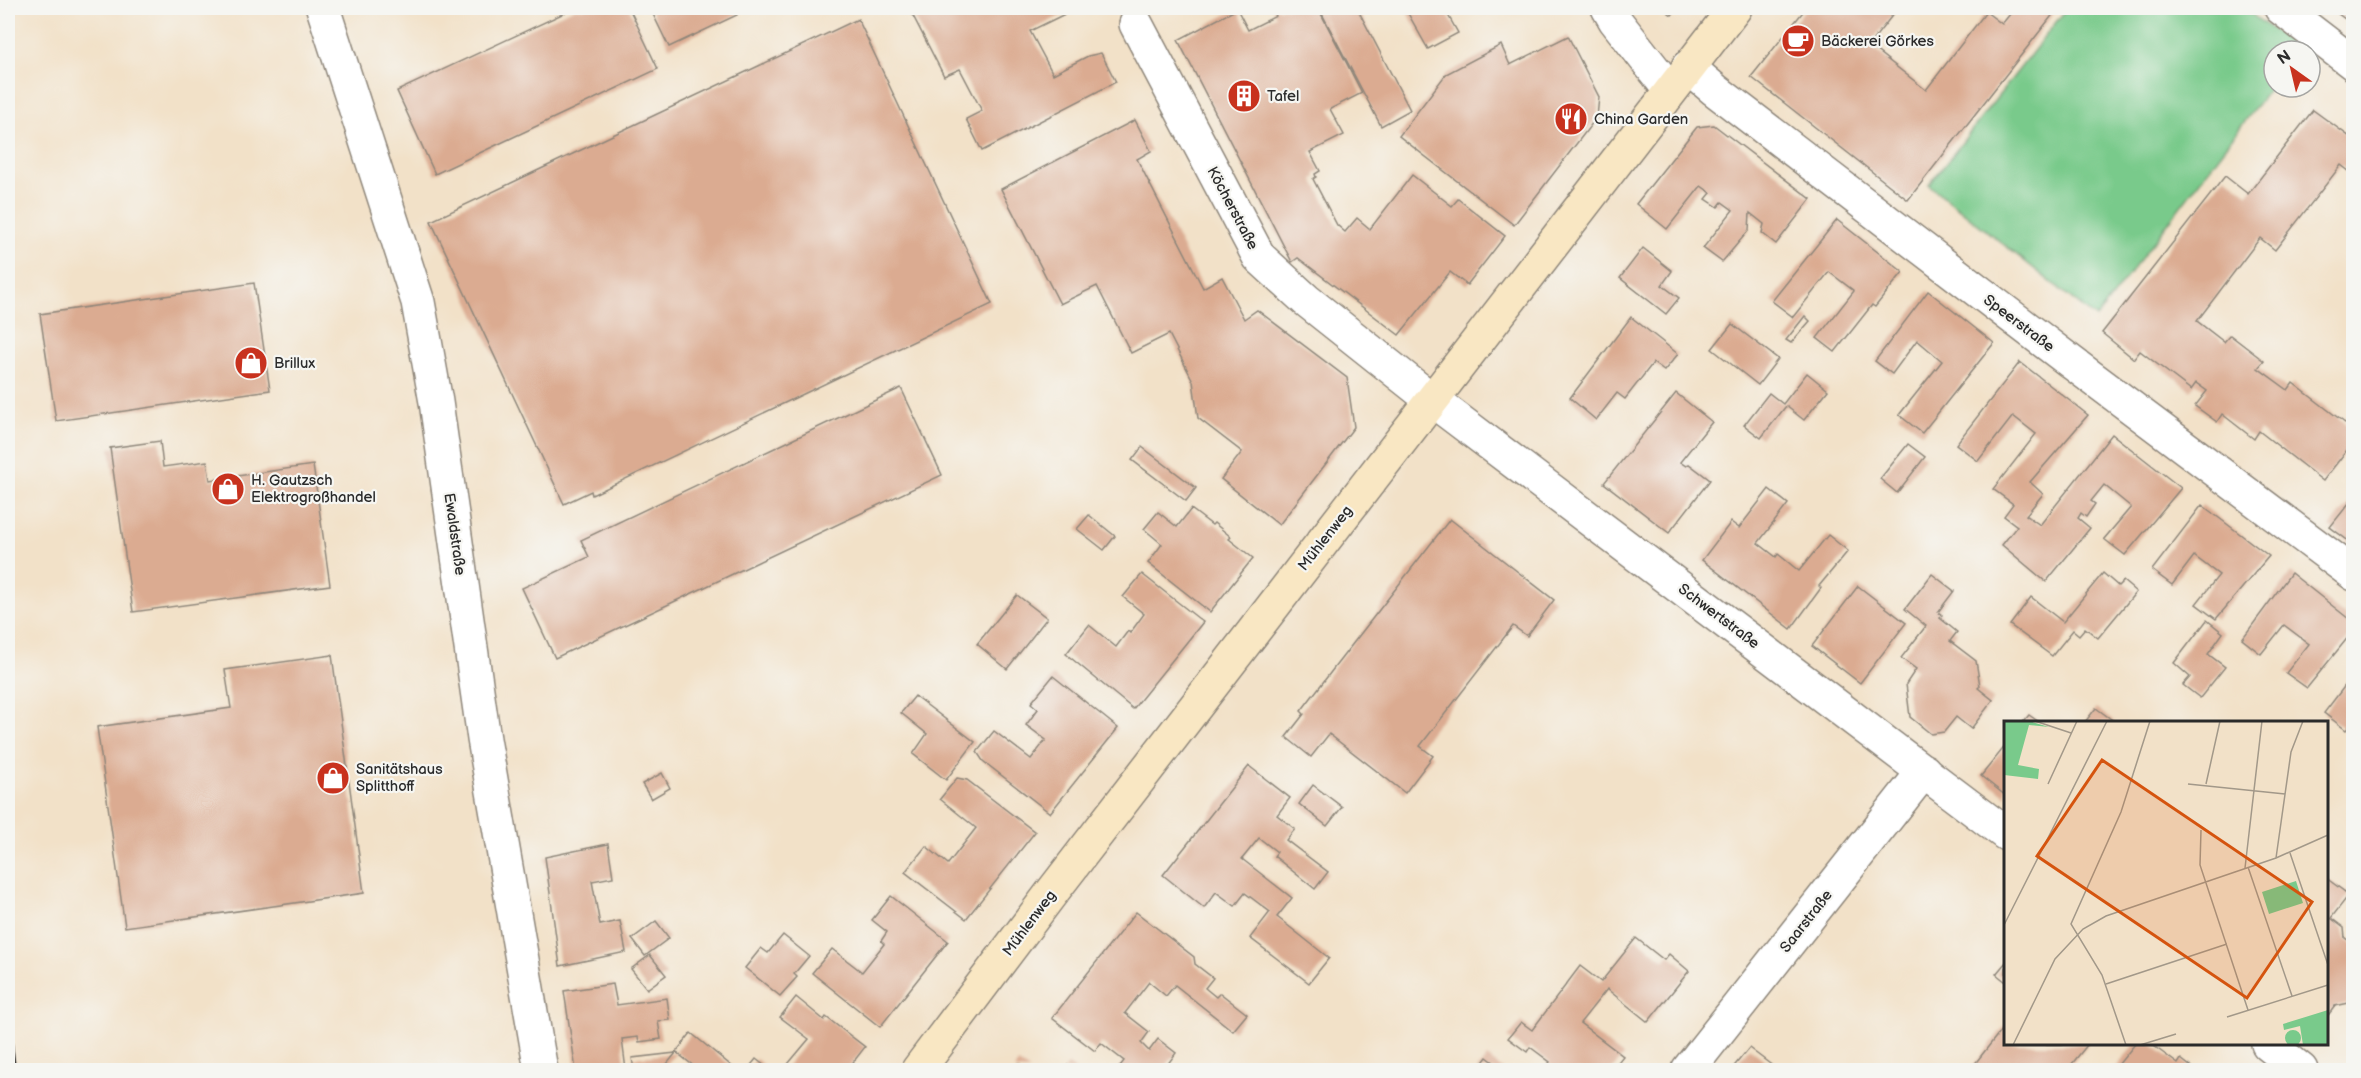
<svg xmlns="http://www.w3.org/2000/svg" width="2361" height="1078" viewBox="0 0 2361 1078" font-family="'Balsamiq Sans',sans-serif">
  <rect width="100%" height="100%" fill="#f6f6f2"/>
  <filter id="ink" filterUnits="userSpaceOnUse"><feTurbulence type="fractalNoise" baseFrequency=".0167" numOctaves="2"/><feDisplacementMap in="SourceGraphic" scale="12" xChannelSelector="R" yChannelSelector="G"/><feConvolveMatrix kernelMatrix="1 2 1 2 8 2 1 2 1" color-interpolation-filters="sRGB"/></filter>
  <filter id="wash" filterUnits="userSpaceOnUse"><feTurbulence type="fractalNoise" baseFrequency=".008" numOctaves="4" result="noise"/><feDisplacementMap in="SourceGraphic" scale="24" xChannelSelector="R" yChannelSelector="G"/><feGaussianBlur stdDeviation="1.35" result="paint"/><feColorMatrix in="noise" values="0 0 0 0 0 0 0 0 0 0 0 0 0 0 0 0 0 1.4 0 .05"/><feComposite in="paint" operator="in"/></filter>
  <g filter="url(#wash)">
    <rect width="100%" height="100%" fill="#f2e1c8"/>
    <path fill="#79ca8b" stroke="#527a5b" stroke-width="1.5" d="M 2067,8 L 2243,8 L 2300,50 L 2274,51 L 2274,83 L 2096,318 L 1929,185 Z"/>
    <g id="blocks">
      <g fill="#dbab91">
        <path d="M 575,8 L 629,8 L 658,69 L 435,174 L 397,91 Z"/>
        <path d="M 650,8 L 747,8 L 736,13 L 737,15 L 669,47 Z"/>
        <path d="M 909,8 L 1077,8 L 1030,31 L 1053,74 L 1088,56 L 1101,53 L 1116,82 L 982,151 L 966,119 L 982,111 L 960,69 L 944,76 Z"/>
        <path d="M 1272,8 L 1318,8 L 1362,93 L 1330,109 L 1344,135 L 1310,152 L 1320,171 L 1315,174 L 1316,177 L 1313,179 L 1337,225 L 1345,232 L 1357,218 L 1370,229 L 1412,175 L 1452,206 L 1458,199 L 1505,236 L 1467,285 L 1450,272 L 1399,335 L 1298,258 L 1292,262 L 1178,40 L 1237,9 L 1248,30 L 1276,16 Z"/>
        <path d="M 1319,8 L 1357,8 L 1410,110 L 1381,126 Z"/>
        <path d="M 1405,8 L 1444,8 L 1458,33 L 1428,49 Z"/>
        <path d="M 1662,8 L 1678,8 L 1672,15 Z"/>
        <path d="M 1806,8 L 1898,8 L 1869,45 L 1926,90 L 1986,12 L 2002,24 L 2015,8 L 2058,8 L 1908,200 L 1751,77 Z"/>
        <path d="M 2330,8 L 2354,8 L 2345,19 Z"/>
        <path d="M 858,19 L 992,304 L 592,495 L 591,491 L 564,504 L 431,221 Z"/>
        <path d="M 1568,36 L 1599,97 L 1597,117 L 1514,225 L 1399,136 L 1446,74 L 1501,45 L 1510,65 Z"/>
        <path d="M 2313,110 L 2354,140 L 2354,175 L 2341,165 L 2275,250 L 2260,238 L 2197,321 L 2224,342 L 2230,335 L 2264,361 L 2258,368 L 2288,390 L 2293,383 L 2354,430 L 2354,441 L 2323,481 L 2259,431 L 2254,439 L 2222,414 L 2217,422 L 2195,406 L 2207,391 L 2196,383 L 2191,390 L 2140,351 L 2134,359 L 2102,333 L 2225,176 L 2248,194 Z"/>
        <path d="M 1135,120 L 1151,151 L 1137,159 L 1203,288 L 1222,277 L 1244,319 L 1257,310 L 1347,378 L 1354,427 L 1279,525 L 1221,479 L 1242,452 L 1198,418 L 1193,381 L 1169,334 L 1131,353 L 1097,286 L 1060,304 L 1001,189 Z"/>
        <path d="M 1714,125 L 1811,199 L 1776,244 L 1762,233 L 1764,224 L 1750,213 L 1749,230 L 1722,262 L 1703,248 L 1733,210 L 1722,202 L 1718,207 L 1706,199 L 1711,193 L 1701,186 L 1667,229 L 1636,204 L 1697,127 Z"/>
        <path d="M 1837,220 L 1903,272 L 1875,307 L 1872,305 L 1835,352 L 1817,338 L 1854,291 L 1829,272 L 1793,317 L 1772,301 Z"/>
        <path d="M 1643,248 L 1672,271 L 1662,285 L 1679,298 L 1666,314 L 1620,278 Z"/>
        <path d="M 254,283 L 270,390 L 56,421 L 40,314 Z"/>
        <path d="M 1928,291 L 1994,343 L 1922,433 L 1899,415 L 1942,361 L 1917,340 L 1892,374 L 1875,361 Z"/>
        <path d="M 1805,316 L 1810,321 L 1791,343 L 1786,340 Z"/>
        <path d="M 1631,317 L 1678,354 L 1664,371 L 1653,363 L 1625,399 L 1617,393 L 1596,420 L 1570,398 Z"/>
        <path d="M 1732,324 L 1778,359 L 1758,385 L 1712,349 Z"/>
        <path d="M 2020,362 L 2088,415 L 2030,482 L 2043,494 L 2026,515 L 2040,525 L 2112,434 L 2181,488 L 2125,555 L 2104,539 L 2131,507 L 2104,485 L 2091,501 L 2095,504 L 2086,517 L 2081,513 L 2078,518 L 2090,528 L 2046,582 L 2002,545 L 2017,526 L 2004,516 L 2013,504 L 1993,489 L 2036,434 L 2013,416 L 1978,461 L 1956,444 Z"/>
        <path d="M 1807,373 L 1828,390 L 1804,420 L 1786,406 L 1761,438 L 1744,425 L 1769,393 L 1783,404 Z"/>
        <path d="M 901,388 L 942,475 L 555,658 L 522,588 L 589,557 L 581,540 Z"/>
        <path d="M 1676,393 L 1712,422 L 1680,462 L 1686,466 L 1689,464 L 1710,480 L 1669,533 L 1604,483 Z"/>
        <path d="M 160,441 L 163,467 L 207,461 L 210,480 L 313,465 L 330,585 L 133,612 L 110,448 Z"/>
        <path d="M 1908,444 L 1925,457 L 1897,493 L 1880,479 Z"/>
        <path d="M 1142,447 L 1196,488 L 1186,501 L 1132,460 Z"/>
        <path d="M 1769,489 L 1788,504 L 1758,543 L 1776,557 L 1778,554 L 1799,571 L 1828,535 L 1848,551 L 1819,586 L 1821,588 L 1791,629 L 1702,560 L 1731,522 L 1739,528 Z"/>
        <path d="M 2354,497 L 2354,545 L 2330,527 Z"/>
        <path d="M 2202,505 L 2269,556 L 2216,619 L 2196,604 L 2219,575 L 2194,556 L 2172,585 L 2152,570 Z"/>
        <path d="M 1191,509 L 1212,525 L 1214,523 L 1231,537 L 1229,539 L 1253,558 L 1210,612 L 1148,563 L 1162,544 L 1144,529 L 1158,512 L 1177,527 Z"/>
        <path d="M 1089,515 L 1115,536 L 1104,550 L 1077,529 Z"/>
        <path d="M 1450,519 L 1554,600 L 1527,636 L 1513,626 L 1420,746 L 1433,756 L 1405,793 L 1329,734 L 1311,757 L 1286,737 L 1304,714 L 1301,711 L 1337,664 Z"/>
        <path d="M 2103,573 L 2118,586 L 2123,581 L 2136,592 L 2098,638 L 2085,628 L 2079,635 L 2073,630 L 2052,656 L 2010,625 L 2031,597 L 2063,622 Z"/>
        <path d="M 2291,573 L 2354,623 L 2354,630 L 2307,688 L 2286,673 L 2309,644 L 2284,625 L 2261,654 L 2242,639 Z"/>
        <path d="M 1142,574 L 1203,622 L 1133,709 L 1066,654 L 1089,625 L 1116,647 L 1128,631 L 1130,633 L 1144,614 L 1123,597 Z"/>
        <path d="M 1932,574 L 1954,591 L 1938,612 L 1942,615 L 1940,618 L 1957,632 L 1950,641 L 1976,661 L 1980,686 L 1978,688 L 1993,700 L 1971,729 L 1956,717 L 1944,732 L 1931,734 L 1910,717 L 1906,684 L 1916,669 L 1901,658 L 1926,626 L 1905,609 Z"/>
        <path d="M 1858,586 L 1906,623 L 1860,683 L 1812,646 Z"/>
        <path d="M 1017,595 L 1047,618 L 1007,669 L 977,644 Z"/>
        <path d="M 2207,620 L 2223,633 L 2208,654 L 2225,667 L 2200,698 L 2183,685 L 2190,677 L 2174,663 Z"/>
        <path d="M 332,655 L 364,893 L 125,927 L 97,727 L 231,708 L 225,670 Z"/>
        <path d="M 2354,672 L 2354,721 L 2346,730 L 2324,713 L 2350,679 L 2349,678 Z"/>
        <path d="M 1053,676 L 1118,728 L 1050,813 L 983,761 L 977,752 L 994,731 L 1031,759 L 1046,740 L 1026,725 L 1038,709 L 1031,703 Z"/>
        <path d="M 915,696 L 975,742 L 946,780 L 913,754 L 927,734 L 901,713 Z"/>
        <path d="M 2096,708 L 2115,722 L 2085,722 Z"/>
        <path d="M 2029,715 L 2039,722 L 2023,722 Z"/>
        <path d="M 2006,745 L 2006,796 L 1981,776 Z"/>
        <path d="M 1249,766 L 1290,798 L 1277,815 L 1295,829 L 1286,840 L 1328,872 L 1315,889 L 1274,856 L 1277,852 L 1259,838 L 1242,859 L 1292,898 L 1277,917 L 1329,958 L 1309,983 L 1250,938 L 1270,912 L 1245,893 L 1235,906 L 1216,892 L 1204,908 L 1163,875 Z"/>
        <path d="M 662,773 L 670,788 L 651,799 L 642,784 Z"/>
        <path d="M 957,778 L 967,780 L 1035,832 L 966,919 L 905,872 L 926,846 L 948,864 L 976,828 L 940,799 Z"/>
        <path d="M 1313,785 L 1342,807 L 1327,826 L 1299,804 Z"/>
        <path d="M 608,844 L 613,877 L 592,881 L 600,925 L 620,921 L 626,952 L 560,966 L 545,857 Z"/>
        <path d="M 2326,878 L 2349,895 L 2331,918 L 2344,928 L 2345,938 L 2354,944 L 2354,1002 L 2335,1006 L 2326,1018 Z"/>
        <path d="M 891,896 L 948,941 L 880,1027 L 812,973 L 832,949 L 862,972 L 884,944 L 881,941 L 887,932 L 872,920 Z"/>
        <path d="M 1136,912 L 1194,957 L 1195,964 L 1213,978 L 1205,988 L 1216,997 L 1220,993 L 1247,1014 L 1233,1031 L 1175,985 L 1166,996 L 1149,982 L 1125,1013 L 1149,1032 L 1141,1043 L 1149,1051 L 1158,1039 L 1176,1053 L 1167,1065 L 1174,1070 L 1117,1070 L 1124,1061 L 1101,1043 L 1095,1051 L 1052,1018 Z"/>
        <path d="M 656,921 L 669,938 L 645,956 L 632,939 Z"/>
        <path d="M 783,935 L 809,956 L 794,974 L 797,977 L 780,996 L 745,968 L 761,948 L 768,953 Z"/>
        <path d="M 1636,938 L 1664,960 L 1669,954 L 1689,971 L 1648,1022 L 1607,989 L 1580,1023 L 1623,1056 L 1612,1070 L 1544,1070 L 1550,1062 L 1530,1047 L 1527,1052 L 1508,1038 L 1521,1022 L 1532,1030 L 1580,966 L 1601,982 Z"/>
        <path d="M 650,955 L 666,975 L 647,989 L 631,969 Z"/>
        <path d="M 2006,962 L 2006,982 L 1996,974 Z"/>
        <path d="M 613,984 L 617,1005 L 667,998 L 670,1020 L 658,1021 L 661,1039 L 639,1042 L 638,1037 L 622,1039 L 626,1070 L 576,1070 L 564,991 Z"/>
        <path d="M 796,997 L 824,1020 L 826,1017 L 865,1047 L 847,1070 L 783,1070 L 809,1039 L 780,1017 Z"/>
        <path d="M 2006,1024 L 2006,1044 L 2088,1044 L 2067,1070 L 1970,1070 Z"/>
        <path d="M 691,1033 L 734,1068 L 731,1070 L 699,1070 L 676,1052 Z"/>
        <path d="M 2135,1044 L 2151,1044 L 2178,1064 L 2181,1059 L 2195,1070 L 2114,1070 Z"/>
        <path d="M 1749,1048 L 1778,1070 L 1731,1070 Z"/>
        <path d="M 676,1053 L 662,1070 L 634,1070 L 632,1058 Z"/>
        <path d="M 1487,1057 L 1504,1070 L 1477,1070 Z"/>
        <path d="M 756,1059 L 770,1070 L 747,1070 Z"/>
        <path d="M 1018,1063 L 1030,1070 L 1014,1070 Z"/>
        <path d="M 1068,1065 L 1076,1070 L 1064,1070 Z"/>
      </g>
    </g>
  </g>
  <g filter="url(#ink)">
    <use href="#blocks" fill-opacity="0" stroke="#8e867a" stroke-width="1.5"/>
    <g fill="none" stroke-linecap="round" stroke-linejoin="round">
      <defs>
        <g id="minor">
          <path d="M 323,8 L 418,302 L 436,402 L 484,739 L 541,1070"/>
          <path d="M 1608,8 L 1615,20 L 1670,90"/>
          <path d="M 2281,8 L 2354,64"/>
          <path d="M 1136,24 L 1259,257 L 1306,300 L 1432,400 L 2006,834"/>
          <path d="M 1688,67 L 1715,90 L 2071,362 L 2354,574"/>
          <path d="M 2268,1044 L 2301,1070"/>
          <path d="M 1688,1070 L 1924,771"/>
        </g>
        <path id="secondary" d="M 918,1070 L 1050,895 L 1735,8"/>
      </defs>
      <use href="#minor" stroke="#8e867a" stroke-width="36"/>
      <use href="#secondary" stroke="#8e867a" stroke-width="36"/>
      <use href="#minor" stroke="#fff" stroke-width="33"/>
      <use href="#secondary" stroke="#f9e7c3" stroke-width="33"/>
      <path stroke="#2b2b2b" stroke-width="4.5" d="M 8,1018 L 14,1070"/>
    </g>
  </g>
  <defs>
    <symbol id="cafe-disc" viewBox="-11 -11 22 22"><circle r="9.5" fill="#c8321e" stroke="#f6f6f2"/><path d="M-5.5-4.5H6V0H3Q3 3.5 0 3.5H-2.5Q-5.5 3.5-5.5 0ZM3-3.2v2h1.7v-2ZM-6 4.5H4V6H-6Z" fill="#fff"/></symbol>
    <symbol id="building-disc" viewBox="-11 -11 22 22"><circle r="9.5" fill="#c8321e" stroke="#f6f6f2"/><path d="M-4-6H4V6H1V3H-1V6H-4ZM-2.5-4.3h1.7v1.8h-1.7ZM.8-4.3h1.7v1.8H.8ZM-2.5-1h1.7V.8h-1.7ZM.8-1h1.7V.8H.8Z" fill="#fff"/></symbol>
    <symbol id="restaurant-disc" viewBox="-11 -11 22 22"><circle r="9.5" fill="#c8321e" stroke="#f6f6f2"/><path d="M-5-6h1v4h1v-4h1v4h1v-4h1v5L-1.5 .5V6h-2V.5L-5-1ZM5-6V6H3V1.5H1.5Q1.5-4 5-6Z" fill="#fff"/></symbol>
    <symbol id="shop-disc" viewBox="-11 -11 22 22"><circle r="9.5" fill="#c8321e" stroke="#f6f6f2"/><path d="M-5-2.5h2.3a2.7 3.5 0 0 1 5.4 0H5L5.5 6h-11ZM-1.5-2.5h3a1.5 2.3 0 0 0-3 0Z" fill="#fff"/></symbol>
  </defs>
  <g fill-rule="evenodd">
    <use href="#cafe-disc" x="1779" y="22" width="38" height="38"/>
    <use href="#building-disc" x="1225" y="77" width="38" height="38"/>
    <use href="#restaurant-disc" x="1552" y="100" width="38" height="38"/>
    <use href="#shop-disc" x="232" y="344" width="38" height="38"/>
    <use href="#shop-disc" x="209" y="470" width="38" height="38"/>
    <use href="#shop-disc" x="314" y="759" width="38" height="38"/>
  </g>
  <g text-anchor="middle" stroke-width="4.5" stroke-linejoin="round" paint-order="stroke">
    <g font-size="15" fill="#2b2b2b" stroke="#f6f6f2" text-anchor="start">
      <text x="1821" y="46">Bäckerei Görkes</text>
      <text x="1267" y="101">Tafel</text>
      <text x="1594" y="124">China Garden</text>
      <text x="274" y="368">Brillux</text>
      <text x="251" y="485">H. Gautzsch<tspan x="251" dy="17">Elektrogroßhandel</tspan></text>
      <text x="356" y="774">Sanitätshaus<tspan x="356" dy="17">Splitthoff</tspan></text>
    </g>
    <g font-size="15" fill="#2b2b2b" stroke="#f6f6f2">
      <text transform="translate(1233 208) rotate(62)" y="5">Köcherstraße</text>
      <text transform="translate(2019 323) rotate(37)" y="5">Speerstraße</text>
      <text transform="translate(455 534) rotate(82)" y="5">Ewaldstraße</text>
      <text transform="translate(1325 538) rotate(-52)" y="5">Mühlenweg</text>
      <text transform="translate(1719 616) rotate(37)" y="5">Schwertstraße</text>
      <text transform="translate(1806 921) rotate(-52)" y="5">Saarstraße</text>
      <text transform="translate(1029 923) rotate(-53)" y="5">Mühlenweg</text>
    </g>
  </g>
  <g transform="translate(2004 721)">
    <rect width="324" height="324" fill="#f2e1c8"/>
    <path d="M 0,0 L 25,0 L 45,6 L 25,4 L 14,44 L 35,48 L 34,58 L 0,54 ZM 292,160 L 299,182 L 265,193 L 258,171 ZM 324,289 L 324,324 L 299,324 L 296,305 L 280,309 L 279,303 ZM281 317a8 8 0 1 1 16 0a8 8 0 1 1-16 0Z" fill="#79ca8b"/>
    <path fill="none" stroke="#a29889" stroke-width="1.5" d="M 31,0 L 67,12M 44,63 L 73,0M 184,63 L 281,73M 202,63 L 216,0M 197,109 L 196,144 L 244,289M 286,132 L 324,244M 272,137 L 287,31 L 299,0M 244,146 L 288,275M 241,147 L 258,0M 0,204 L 103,0M 102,263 L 223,223M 223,296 L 324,264M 9,324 L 51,238 L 79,208 L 102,195 L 272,137 L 324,114M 122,324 L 98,254 L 67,203 L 117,91 L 146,0M 136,324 L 172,313"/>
    <path fill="#d5540f" fill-opacity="0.15" stroke="#d5540f" stroke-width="3" d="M 98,39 L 308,181 L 243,277 L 33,135 Z"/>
    <rect width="324" height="324" fill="none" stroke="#2b2b2b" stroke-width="3"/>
  </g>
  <rect width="2361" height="1078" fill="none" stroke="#f6f6f2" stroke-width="30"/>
  <g transform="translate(2292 69) rotate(326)"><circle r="28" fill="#f6f6f2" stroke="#a5a5a2" stroke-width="1.5"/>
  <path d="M0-4.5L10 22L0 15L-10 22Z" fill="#c8321e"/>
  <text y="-9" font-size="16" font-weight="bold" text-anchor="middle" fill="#2b2b2b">N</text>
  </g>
</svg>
